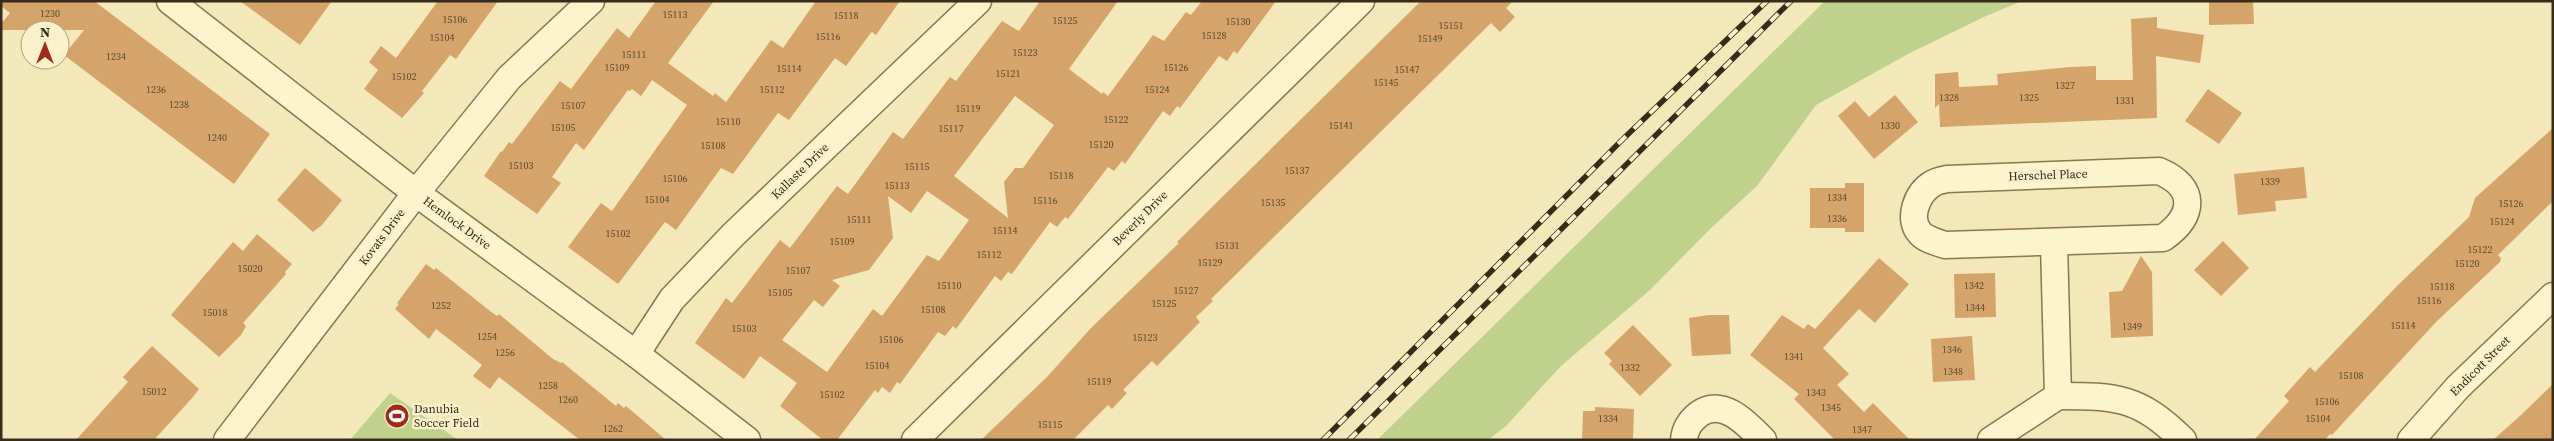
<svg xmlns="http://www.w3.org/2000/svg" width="2554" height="441" viewBox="0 0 2554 441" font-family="'Source Serif 4',serif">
  <rect width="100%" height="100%" fill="#f2e8b9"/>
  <g fill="#c0d08d">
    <path d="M 1825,1 L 2022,1 L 1986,16 L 1910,53 L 1816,105 L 1757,186 L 1711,228 L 1650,290 L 1561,366 L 1506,426 L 1488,440 L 1377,440 Z"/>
    <path d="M 390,393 L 458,440 L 350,440 Z"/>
  </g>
  <g fill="#d4a46b" fill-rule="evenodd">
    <path d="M 1,1 L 94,1 L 270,134 L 234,184 L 64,55 L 84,30 L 1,30 L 1,24 L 10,13 L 1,6 Z"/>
    <path d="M 240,1 L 332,1 L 300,45 Z"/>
    <path d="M 438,1 L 498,1 L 456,59 L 450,55 L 422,91 L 424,93 L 402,118 L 364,89 L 378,70 L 369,62 L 381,46 L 396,58 Z"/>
    <path d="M 656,1 L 714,1 L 668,63 L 713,96 L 715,93 L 726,102 L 771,40 L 783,48 L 816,1 L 900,1 L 876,35 L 872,32 L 870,34 L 846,66 L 835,58 L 789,120 L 778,113 L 733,174 L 721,168 L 676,230 L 665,222 L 618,284 L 568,247 L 601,203 L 612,211 L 687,105 L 652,80 L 641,96 L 632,89 L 630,91 L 628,90 L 584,150 L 576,143 L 552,177 L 561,183 L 537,214 L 484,176 L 501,151 L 502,152 L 509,142 L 512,144 L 560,81 L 571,89 L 617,28 L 629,38 Z"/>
    <path d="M 1040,1 L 1118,1 L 1069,69 L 1102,94 L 1103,92 L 1108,96 L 1153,35 L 1164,41 L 1186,12 L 1191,15 L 1202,1 L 1276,1 L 1237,54 L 1234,51 L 1227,61 L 1219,56 L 1180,108 L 1177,106 L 1170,116 L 1163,111 L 1125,164 L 1122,161 L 1114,171 L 1108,167 L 1068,219 L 1065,217 L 1057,227 L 1050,222 L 1012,274 L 1008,272 L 1001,281 L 995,276 L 956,329 L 953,326 L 945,336 L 938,332 L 900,384 L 897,382 L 890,393 L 882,387 L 878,393 L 875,390 L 837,440 L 823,440 L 780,406 L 797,383 L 760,356 L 744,379 L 695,343 L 726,298 L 732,303 L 780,240 L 790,248 L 837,186 L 848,194 L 893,132 L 903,139 L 950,77 L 956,81 L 1002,21 L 1019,31 ZM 1015,96 L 1054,125 L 1023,168 L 1015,168 L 1004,182 L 1008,218 L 954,176 ZM 927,191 L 969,220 L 939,261 L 927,255 L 882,316 L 873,309 L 827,372 L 782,340 L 814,300 L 823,307 L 840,286 L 832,280 L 869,270 L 893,238 L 888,196 L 911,213 Z"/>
    <path d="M 1421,1 L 1513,1 L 1506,8 L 1515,17 L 1500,32 L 1491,23 L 1211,299 L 1213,301 L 1196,317 L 1200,322 L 1157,366 L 1152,361 L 1123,390 L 1127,393 L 1112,409 L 1108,405 L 1073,440 L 981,440 L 1047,377 L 1090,329 L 1179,243 L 1177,242 L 1210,209 Z"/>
    <path d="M 2209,1 L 2253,1 L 2254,24 L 2209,25 Z"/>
    <path d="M 2157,17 L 2157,28 L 2204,35 L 2200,63 L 2156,56 L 2157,118 L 1940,127 L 1939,104 L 1935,108 L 1935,74 L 1958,72 L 1959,87 L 1998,85 L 1997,74 L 2070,67 L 2096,66 L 2096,80 L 2133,80 L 2131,19 Z"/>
    <path d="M 2208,89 L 2242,113 L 2219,144 L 2185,121 Z"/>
    <path d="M 1895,95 L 1918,122 L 1874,159 L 1838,116 L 1855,101 L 1869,117 Z"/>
    <path d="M 2553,128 L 2553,201 L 2498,255 L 2501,258 L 2500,262 L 2436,322 L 2332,435 L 2330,434 L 2325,440 L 2254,440 L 2289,401 L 2284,396 L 2310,367 L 2315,372 L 2397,286 L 2469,217 L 2475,198 Z"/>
    <path d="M 2304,167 L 2307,198 L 2275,201 L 2276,211 L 2238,215 L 2234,174 Z"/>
    <path d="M 305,168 L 342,200 L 322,225 L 313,232 L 277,200 Z"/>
    <path d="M 1845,183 L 1864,183 L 1864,232 L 1845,232 L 1845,228 L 1810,228 L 1810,188 L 1845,188 Z"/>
    <path d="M 257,234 L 292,264 L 285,272 L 286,274 L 243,323 L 246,326 L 241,335 L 219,357 L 171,315 L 233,242 L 243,251 Z"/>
    <path d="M 2223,241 L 2249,268 L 2221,296 L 2194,270 Z"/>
    <path d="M 2141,256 L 2152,272 L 2153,336 L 2111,338 L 2109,292 L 2122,291 Z"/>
    <path d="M 1879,258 L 1909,284 L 1875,323 L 1859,309 L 1823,348 L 1849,374 L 1837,385 L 1864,412 L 1873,403 L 1910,440 L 1835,440 L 1794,399 L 1799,394 L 1750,355 L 1782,315 L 1804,329 L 1808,324 L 1815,329 Z"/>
    <path d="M 426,264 L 434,270 L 436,268 L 490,311 L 497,316 L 499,314 L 553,359 L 561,363 L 562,362 L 616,406 L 618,403 L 624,408 L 626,406 L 666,440 L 580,440 L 499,377 L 490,389 L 473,376 L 482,365 L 436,329 L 429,339 L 395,309 L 399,304 L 397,303 Z"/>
    <path d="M 1995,273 L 1996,317 L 1955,318 L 1954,274 Z"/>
    <path d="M 1709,315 L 1729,315 L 1731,354 L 1692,356 L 1689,318 Z"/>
    <path d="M 1633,325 L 1672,365 L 1640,396 L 1609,364 L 1612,361 L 1604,353 Z"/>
    <path d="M 1972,336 L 1975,380 L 1933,382 L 1931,339 Z"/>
    <path d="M 152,346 L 199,389 L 193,397 L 154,440 L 76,440 L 128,382 L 123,377 Z"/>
    <path d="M 2553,384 L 2553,440 L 2493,440 L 2521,415 Z"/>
    <path d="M 1595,407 L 1634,409 L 1633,440 L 1582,440 L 1583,411 L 1595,411 Z"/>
  </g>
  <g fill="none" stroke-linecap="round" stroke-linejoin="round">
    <defs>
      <g id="minor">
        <path d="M 170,1 L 416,193 L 636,354 L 747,440"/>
        <path d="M 2159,171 C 2197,187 2195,216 2163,238 L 1945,245 C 1937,242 1926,240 1920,233 C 1907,219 1917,193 1932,184 C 1936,181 1942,180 1947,179 Z"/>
        <path d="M 2054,243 L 2058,396"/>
        <path d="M 636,354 L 672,299 L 733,235 L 978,1"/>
        <path d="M 2058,396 C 2118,396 2139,397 2183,440"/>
        <path d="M 227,440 L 416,193 L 509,78 L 591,1"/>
        <path d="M 915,440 L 1361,1"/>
        <path d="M 1684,440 C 1685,428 1690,421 1699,414 C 1723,397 1747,424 1763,440"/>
        <path d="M 1991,440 L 2058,396"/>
        <path d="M 2411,440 L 2458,387 L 2553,296"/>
      </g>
    </defs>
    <use href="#minor" stroke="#897652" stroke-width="29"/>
    <use href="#minor" stroke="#fcf4cd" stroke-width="26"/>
    <defs>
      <g id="rail">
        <path d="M 1323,440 L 1622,140 L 1767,1"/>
        <path d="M 1349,440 L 1791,1"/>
      </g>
    </defs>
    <use href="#rail" stroke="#372b19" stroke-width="5.5"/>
    <use href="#rail" stroke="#f8f1c9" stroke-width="4" stroke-dasharray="11" stroke-linecap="butt"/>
  </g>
  <defs>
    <symbol id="stadium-disc" viewBox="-11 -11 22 22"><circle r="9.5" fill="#9e2c1d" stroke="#f8f1c9"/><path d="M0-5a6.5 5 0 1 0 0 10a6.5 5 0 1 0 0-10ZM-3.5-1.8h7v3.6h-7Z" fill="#fff"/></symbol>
  </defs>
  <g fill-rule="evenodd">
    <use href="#stadium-disc" x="383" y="402" width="28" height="28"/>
  </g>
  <g text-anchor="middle" stroke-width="5" stroke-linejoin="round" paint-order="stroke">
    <g font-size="10" fill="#5e492e">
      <text x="50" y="17">1230</text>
      <text x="675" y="18">15113</text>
      <text x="846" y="19">15118</text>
      <text x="455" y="23">15106</text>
      <text x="1065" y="24">15125</text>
      <text x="1238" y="25">15130</text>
      <text x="1451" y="29">15151</text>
      <text x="1214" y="39">15128</text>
      <text x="828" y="40">15116</text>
      <text x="442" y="41">15104</text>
      <text x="1430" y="42">15149</text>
      <text x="1025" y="56">15123</text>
      <text x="634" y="58">15111</text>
      <text x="116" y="60">1234</text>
      <text x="617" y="71">15109</text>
      <text x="1176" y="71">15126</text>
      <text x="789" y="72">15114</text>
      <text x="1407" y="73">15147</text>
      <text x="1008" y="77">15121</text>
      <text x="404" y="80">15102</text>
      <text x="1386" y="86">15145</text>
      <text x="2065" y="89">1327</text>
      <text x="156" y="93">1236</text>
      <text x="772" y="93">15112</text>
      <text x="1157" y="93">15124</text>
      <text x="1949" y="101">1328</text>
      <text x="2029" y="101">1325</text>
      <text x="2125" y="104">1331</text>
      <text x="179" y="108">1238</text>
      <text x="573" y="109">15107</text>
      <text x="968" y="112">15119</text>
      <text x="1116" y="123">15122</text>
      <text x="728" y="125">15110</text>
      <text x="1341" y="129">15141</text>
      <text x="1890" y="129">1330</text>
      <text x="563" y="131">15105</text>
      <text x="951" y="132">15117</text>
      <text x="217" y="141">1240</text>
      <text x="1101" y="148">15120</text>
      <text x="713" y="149">15108</text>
      <text x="521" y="169">15103</text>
      <text x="917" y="170">15115</text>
      <text x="1297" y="174">15137</text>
      <text x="1061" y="179">15118</text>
      <text x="675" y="182">15106</text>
      <text x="2270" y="185">1339</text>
      <text x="897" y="189">15113</text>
      <text x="1837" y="201">1334</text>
      <text x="657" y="203">15104</text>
      <text x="1045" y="204">15116</text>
      <text x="1273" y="206">15135</text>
      <text x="2511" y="207">15126</text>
      <text x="1837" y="222">1336</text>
      <text x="859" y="223">15111</text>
      <text x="2502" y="225">15124</text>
      <text x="1005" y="234">15114</text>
      <text x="618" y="237">15102</text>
      <text x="842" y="245">15109</text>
      <text x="1227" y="249">15131</text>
      <text x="2480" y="253">15122</text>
      <text x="989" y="258">15112</text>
      <text x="1210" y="266">15129</text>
      <text x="2467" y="267">15120</text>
      <text x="250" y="272">15020</text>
      <text x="798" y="274">15107</text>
      <text x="949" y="289">15110</text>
      <text x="1974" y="289">1342</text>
      <text x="2442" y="290">15118</text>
      <text x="1186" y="294">15127</text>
      <text x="780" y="296">15105</text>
      <text x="2429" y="304">15116</text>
      <text x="1164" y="307">15125</text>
      <text x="441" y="309">1252</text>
      <text x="1975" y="311">1344</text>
      <text x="933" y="313">15108</text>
      <text x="215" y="316">15018</text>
      <text x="2403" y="329">15114</text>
      <text x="2132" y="330">1349</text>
      <text x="744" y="332">15103</text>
      <text x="487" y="340">1254</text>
      <text x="1145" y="341">15123</text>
      <text x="891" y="343">15106</text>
      <text x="1952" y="353">1346</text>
      <text x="505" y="356">1256</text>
      <text x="1794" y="360">1341</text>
      <text x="877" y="369">15104</text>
      <text x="1630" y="371">1332</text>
      <text x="1953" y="375">1348</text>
      <text x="2351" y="379">15108</text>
      <text x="1099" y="385">15119</text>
      <text x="548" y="389">1258</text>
      <text x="154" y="395">15012</text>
      <text x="1816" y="396">1343</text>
      <text x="832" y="398">15102</text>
      <text x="568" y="403">1260</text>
      <text x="2327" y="405">15106</text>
      <text x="1831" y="411">1345</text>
      <text x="1608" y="422">1334</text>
      <text x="2318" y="422">15104</text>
      <text x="1050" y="428">15115</text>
      <text x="613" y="432">1262</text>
      <text x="1862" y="433">1347</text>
    </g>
    <g font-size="12" fill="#372b19" stroke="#f8f1c9">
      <text transform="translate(800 171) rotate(-44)" y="4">Kallaste Drive</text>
      <text transform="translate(2048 175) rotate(-2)" y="4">Herschel Place</text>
      <text transform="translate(1140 218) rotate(-45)" y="4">Beverly Drive</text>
      <text transform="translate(457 223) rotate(36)" y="4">Hemlock Drive</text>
      <text transform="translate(382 237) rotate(-53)" y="4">Kovats Drive</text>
      <text transform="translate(2480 366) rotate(-45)" y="4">Endicott Street</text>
    </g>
    <g font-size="12" fill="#372b19" stroke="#f8f1c9" text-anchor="start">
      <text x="414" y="413">Danubia<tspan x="414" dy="14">Soccer Field</tspan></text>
    </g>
  </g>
  <rect width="2554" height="441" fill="none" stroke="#372b19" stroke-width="5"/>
  <g transform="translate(45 45)"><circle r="24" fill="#f8f1c9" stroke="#aba283"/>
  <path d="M0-4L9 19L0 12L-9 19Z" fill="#9e2c1d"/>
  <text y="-8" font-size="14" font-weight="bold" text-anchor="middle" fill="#372b19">N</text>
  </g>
</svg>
